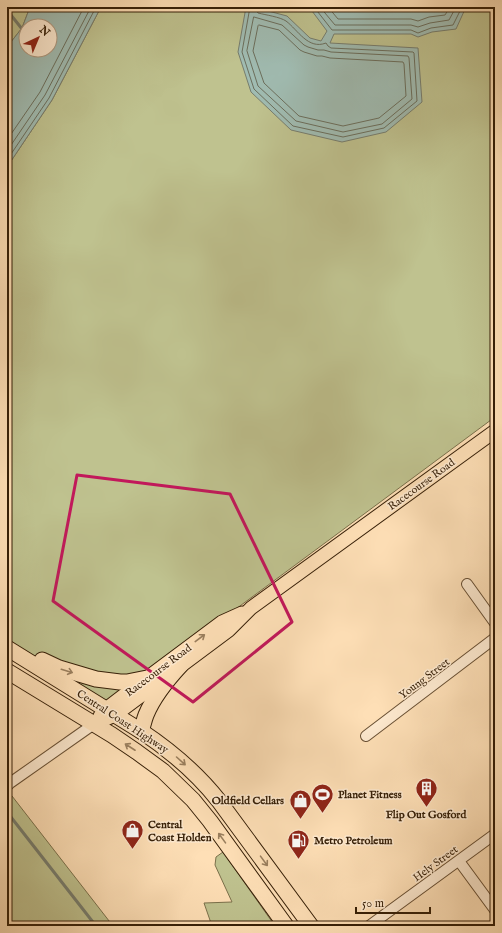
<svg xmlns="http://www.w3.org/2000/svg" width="502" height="933" viewBox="0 0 502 933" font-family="'IM FELL English',serif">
  <rect width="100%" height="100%" fill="#fedfb6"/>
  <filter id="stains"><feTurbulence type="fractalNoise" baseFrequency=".005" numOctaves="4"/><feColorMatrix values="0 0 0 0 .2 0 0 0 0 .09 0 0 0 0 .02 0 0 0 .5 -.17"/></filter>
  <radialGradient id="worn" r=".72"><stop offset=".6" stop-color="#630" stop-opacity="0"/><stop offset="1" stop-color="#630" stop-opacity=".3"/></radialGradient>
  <g fill="#bfc28f" stroke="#7a704b">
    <path d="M 7,7 L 30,7 L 22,28 L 7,47 Z"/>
    <path d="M 101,7 L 495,7 L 495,417 L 109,703 L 7,642 L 7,167 L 52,100 Z"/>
    <path d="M 7,793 L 12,796 L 113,926 L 7,926 Z"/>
    <path d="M 223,852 L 275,926 L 212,926 L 204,903 L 232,902 L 215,865 L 216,857 Z"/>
  </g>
  <g fill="#a0bcb2" stroke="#767d6e" fill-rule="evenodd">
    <path d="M 30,7 L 101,7 L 52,100 L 7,167 L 7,47 L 22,28 ZM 26,26 L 50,26 L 50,50 L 26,50 Z"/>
    <path d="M 246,7 L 253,7 L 287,16 L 310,38 L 321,41 L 327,31 L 309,7 L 466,7 L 456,29 L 432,32 L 418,37 L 411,34 L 334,34 L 330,43 L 418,48 L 422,102 L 386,132 L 342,142 L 291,130 L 251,92 L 238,52 Z"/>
  </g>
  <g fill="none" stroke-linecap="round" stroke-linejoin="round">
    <g stroke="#6b6e5c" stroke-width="1">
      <path d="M 250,7 L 242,52 L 254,89 L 293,126 L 343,137 L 384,128 L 417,101 L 414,53 L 413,52 L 331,48 L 328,46 L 326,43 C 308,50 298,30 286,21 C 280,17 266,15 258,13 L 256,10 L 255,7"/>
      <path d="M 314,7 L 332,30 L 411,30 L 418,33 L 431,28 L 453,25 L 462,7"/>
      <path d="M 320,7 L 335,25 L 411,25 L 418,27 L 430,23 L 449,20 L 456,7"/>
      <path d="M 328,7 L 338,19 L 411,19 L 418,21 L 429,17 L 445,15 L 450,7"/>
      <path d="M 254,17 L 282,25 L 304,45 L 308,47 L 318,50 L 324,50 L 331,52 L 408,56 L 409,58 L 412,99 L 382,124 L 343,132 L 296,121 L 258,86 L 247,51 Z"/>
      <path d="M 259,25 L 279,30 L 300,50 L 304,52 L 317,56 L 322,56 L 330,58 L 403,62 L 404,64 L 406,96 L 379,118 L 343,126 L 299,116 L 264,83 L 253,51 L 258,26 Z"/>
      <path d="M 7,140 L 40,92 L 84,7"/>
      <path d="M 7,151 L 45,95 L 91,7"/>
      <path d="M 7,160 L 49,98 L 96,7"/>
    </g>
    <g stroke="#767d6e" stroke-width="3">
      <path d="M 7,10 L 26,34"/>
      <path d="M 7,812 L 96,926"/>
    </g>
    <defs>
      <g id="minor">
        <path d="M 467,584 L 495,623"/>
        <path d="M 366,736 L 495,638"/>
        <path d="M 7,786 L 10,783 L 94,724"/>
        <path d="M 459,861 L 495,910"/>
        <path d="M 369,926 L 495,834"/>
      </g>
      <g id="major">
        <path d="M 100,716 L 106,709 L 123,696 L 222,622 L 242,613"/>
        <path d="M 94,724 L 115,715 L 229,630 L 251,608 L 495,431"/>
      </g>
      <g id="highway">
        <path d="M 7,648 L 141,731 C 171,751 197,773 219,801 L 311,926"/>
        <path d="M 42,660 L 59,668 L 96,679 L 120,682 L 127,682 L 147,678"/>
        <path d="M 7,671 L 112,735 L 137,752 L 163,771 L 193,800 L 210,821 L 286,926"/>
        <path d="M 141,731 C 143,726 144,720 146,715 C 153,698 168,679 181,665"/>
      </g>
    </defs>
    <use href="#minor" stroke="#684f33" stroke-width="12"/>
    <use href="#major" stroke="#361f07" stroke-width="15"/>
    <use href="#highway" stroke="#361f07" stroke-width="17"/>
    <use href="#minor" stroke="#feead0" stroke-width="10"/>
    <use href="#major" stroke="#fedfb6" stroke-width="13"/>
    <use href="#highway" stroke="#fedfb6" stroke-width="15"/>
  </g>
  <defs><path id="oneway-shaft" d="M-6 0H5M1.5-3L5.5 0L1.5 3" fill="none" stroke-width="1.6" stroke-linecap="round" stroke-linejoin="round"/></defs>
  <g stroke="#9a7f5e">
    <use href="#oneway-shaft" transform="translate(200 638) rotate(-37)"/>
    <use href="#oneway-shaft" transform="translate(67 671) rotate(17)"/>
    <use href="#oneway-shaft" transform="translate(130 747) rotate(-147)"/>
    <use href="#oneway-shaft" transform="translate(181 761) rotate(42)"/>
    <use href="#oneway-shaft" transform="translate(222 838) rotate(-126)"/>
    <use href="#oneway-shaft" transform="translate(264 861) rotate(54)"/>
  </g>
  <path fill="none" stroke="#c2185b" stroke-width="3" stroke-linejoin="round" d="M 77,475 L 230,494 L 292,622 L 193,702 L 53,601 Z"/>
  <defs>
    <symbol id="building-pin" viewBox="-11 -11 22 30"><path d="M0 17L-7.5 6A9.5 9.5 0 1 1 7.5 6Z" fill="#8f2418" stroke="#feead0"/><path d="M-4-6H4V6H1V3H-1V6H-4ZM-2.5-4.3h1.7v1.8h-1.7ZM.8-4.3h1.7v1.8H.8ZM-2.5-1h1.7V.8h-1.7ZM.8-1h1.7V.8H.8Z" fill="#fff"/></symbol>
    <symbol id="stadium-pin" viewBox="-11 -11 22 30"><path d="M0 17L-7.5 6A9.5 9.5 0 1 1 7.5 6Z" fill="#8f2418" stroke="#feead0"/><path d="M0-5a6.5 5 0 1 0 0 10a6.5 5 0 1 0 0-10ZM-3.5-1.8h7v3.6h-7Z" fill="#fff"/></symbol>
    <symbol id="shop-pin" viewBox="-11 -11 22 30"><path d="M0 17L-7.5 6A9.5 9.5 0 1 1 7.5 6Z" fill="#8f2418" stroke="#feead0"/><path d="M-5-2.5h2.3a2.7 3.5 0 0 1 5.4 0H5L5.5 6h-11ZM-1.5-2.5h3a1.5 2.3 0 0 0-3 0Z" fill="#fff"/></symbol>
    <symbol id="fuel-pin" viewBox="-11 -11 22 30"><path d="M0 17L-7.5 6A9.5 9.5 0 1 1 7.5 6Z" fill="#8f2418" stroke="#feead0"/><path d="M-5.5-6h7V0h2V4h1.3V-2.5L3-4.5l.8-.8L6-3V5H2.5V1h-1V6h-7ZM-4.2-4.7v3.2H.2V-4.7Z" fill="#fff"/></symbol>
  </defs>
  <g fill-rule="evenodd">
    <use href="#building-pin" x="414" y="776" width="25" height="34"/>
    <use href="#stadium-pin" x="310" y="782" width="25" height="34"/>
    <use href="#shop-pin" x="288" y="788" width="25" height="34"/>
    <use href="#shop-pin" x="120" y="818" width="25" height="34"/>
    <use href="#fuel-pin" x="286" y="828" width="25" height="34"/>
  </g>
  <g text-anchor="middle" stroke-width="3" stroke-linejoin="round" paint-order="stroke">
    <g font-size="11" fill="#361f07" stroke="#feead0">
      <text transform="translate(421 484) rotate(-36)" y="4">Racecourse Road</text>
      <text transform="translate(158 670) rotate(-37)" y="4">Racecourse Road</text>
      <text transform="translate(424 678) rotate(-37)" y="4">Young Street</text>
      <text transform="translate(123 721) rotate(33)" y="4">Central Coast Highway</text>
      <text transform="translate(435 863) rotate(-36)" y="4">Hely Street</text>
    </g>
    <g font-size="11" font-weight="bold" fill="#361f07" stroke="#feead0" text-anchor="start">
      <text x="338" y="798">Planet Fitness</text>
      <text x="284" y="804" text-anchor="end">Oldfield Cellars</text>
      <text x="426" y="818" text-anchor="middle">Flip Out Gosford</text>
      <text x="148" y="828">Central<tspan x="148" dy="13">Coast Holden</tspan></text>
      <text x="314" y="844">Metro Petroleum</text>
    </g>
  </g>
  <rect width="502" height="933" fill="none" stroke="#fedfb6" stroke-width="24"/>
  <rect x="8" y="8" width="486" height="917" fill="none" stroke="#361f07" stroke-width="2"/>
  <rect x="12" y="12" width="478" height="909" fill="none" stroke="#361f07"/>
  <g transform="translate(38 38) rotate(44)"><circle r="19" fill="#feead0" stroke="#ae9980"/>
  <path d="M0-3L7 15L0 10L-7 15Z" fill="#8f2418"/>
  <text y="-6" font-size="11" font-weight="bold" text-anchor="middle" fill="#361f07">N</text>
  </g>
  <path d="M356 907v6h74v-6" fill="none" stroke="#361f07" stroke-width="2"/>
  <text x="362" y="907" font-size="12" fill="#361f07" stroke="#feead0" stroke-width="3" paint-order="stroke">50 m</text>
  <rect width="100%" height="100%" filter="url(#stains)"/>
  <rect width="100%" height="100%" fill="url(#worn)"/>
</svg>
